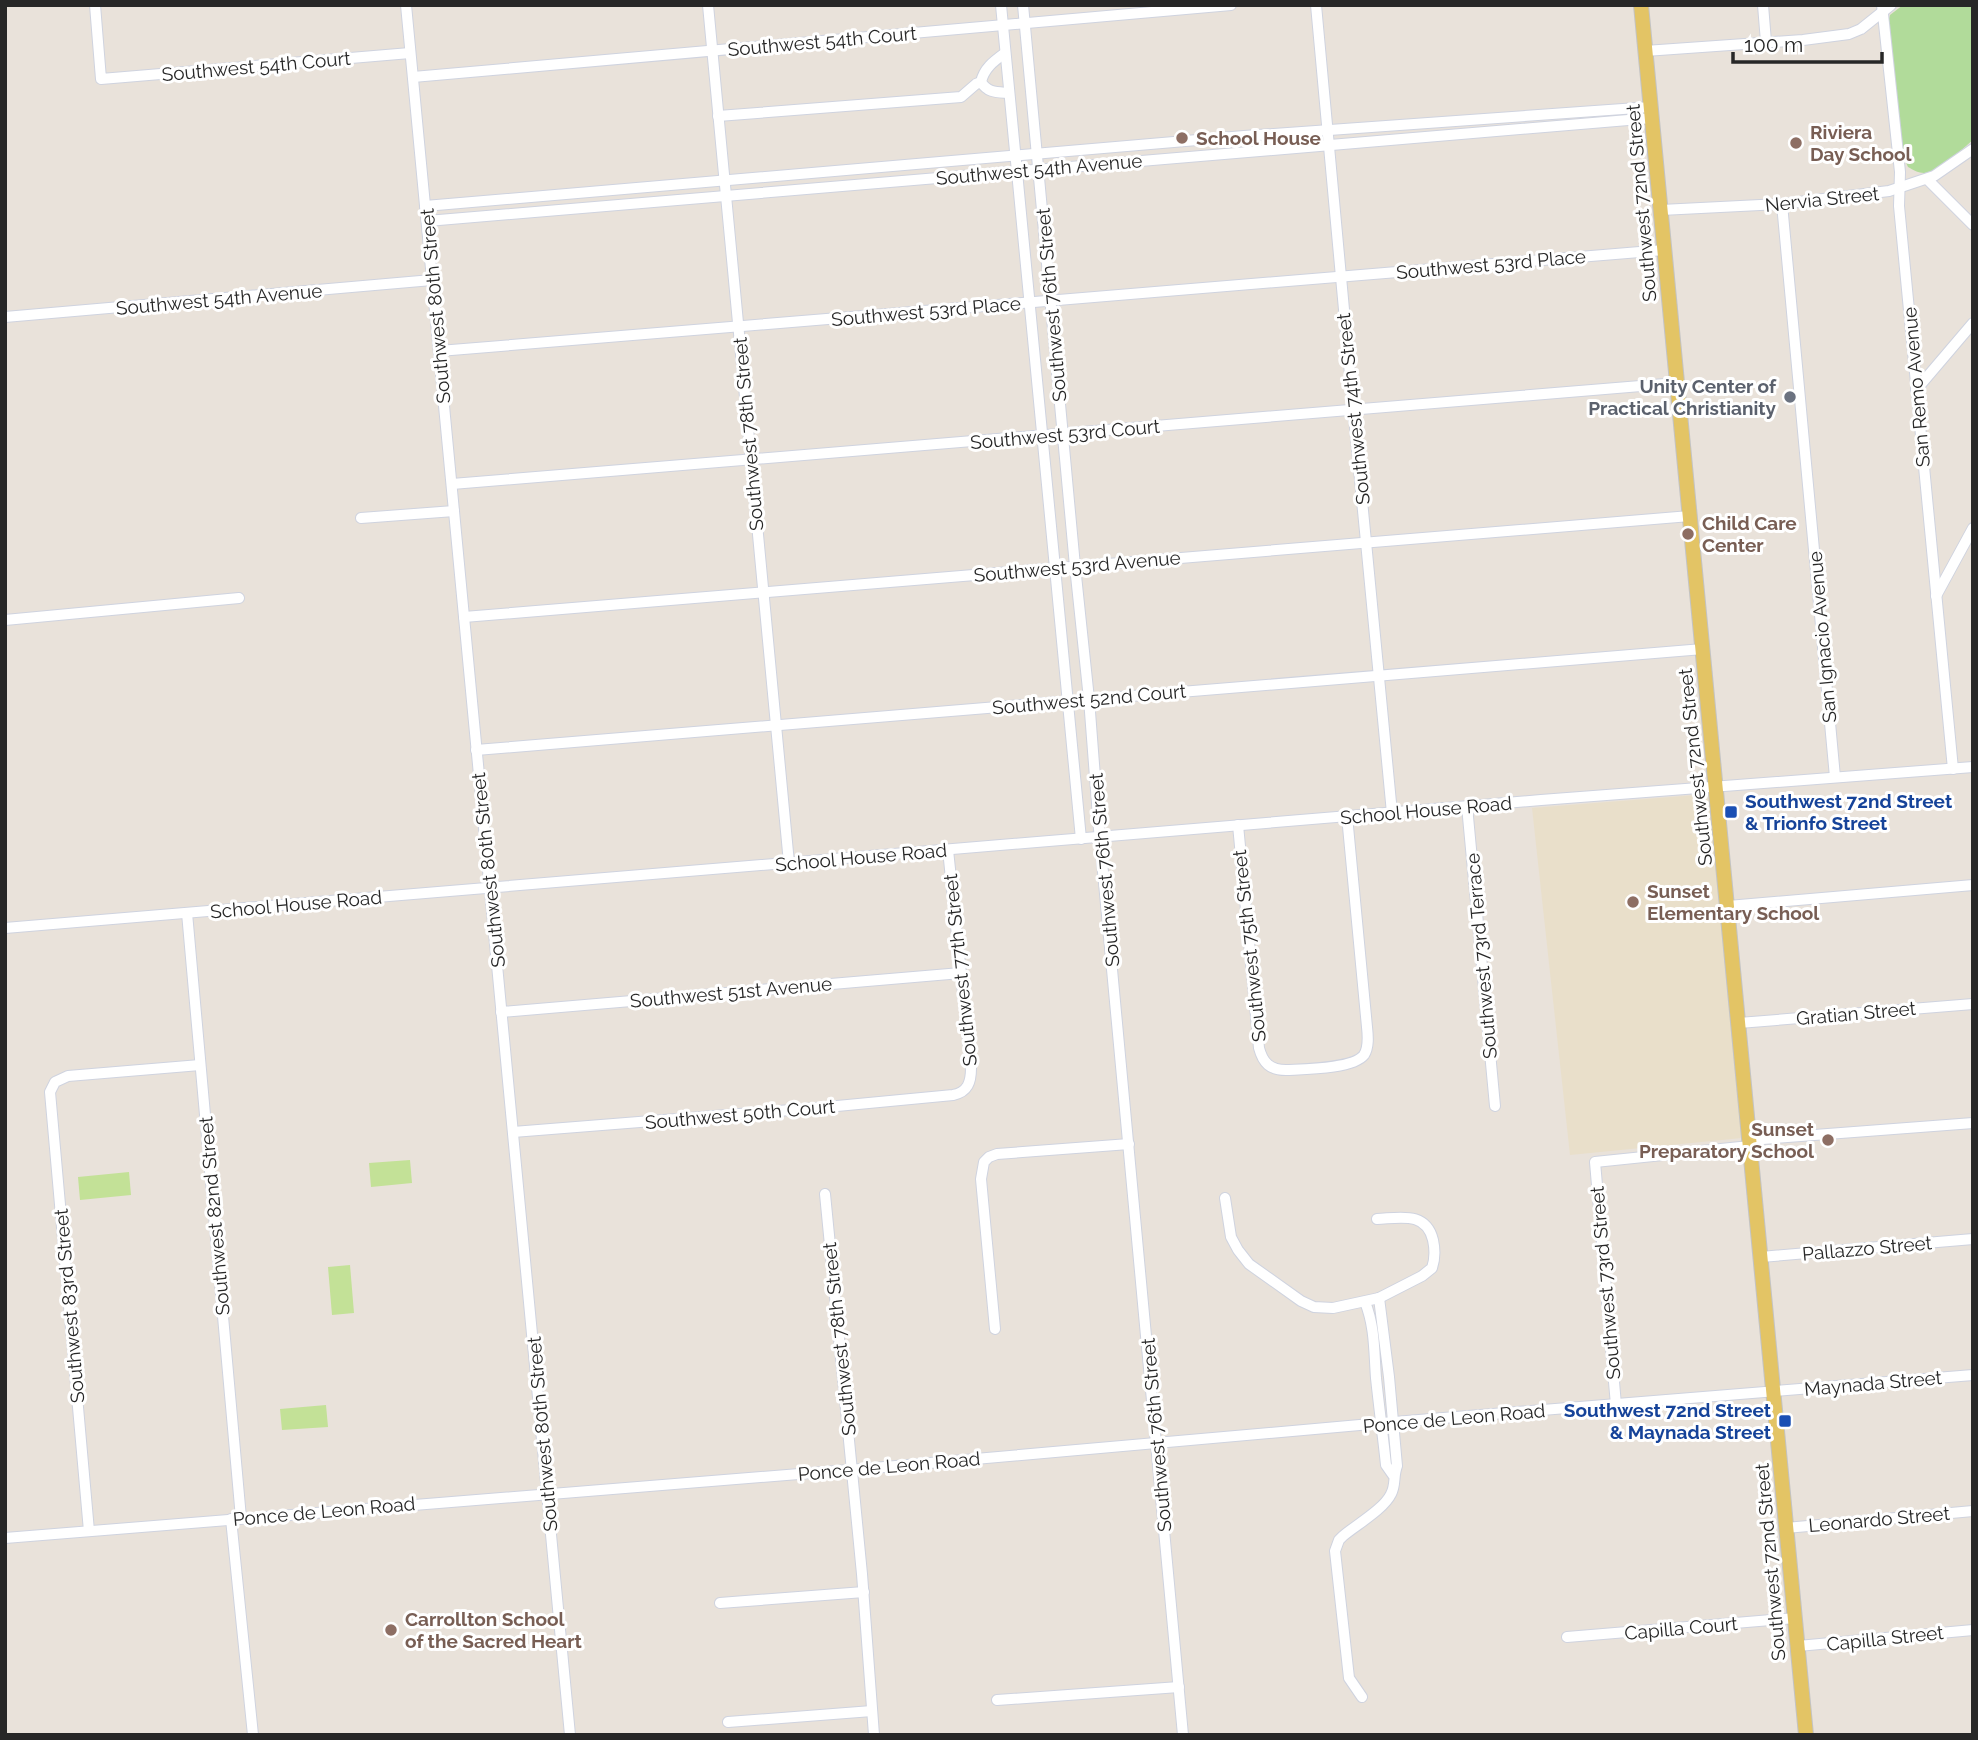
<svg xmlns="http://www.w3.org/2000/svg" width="1978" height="1740" viewBox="0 0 1978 1740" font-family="Raleway,sans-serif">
  <rect width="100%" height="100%" fill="#e9e2da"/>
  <path fill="#e9dfca" d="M 1709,794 L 1742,1138 L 1570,1155 L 1532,808 Z"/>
  <path fill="#b1db9a" d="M 1903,5 L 1973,5 L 1973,140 C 1962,149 1937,173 1924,173 C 1919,173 1913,170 1908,167 L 1903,156 L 1888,22 L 1890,15 Z"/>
  <g fill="#c3e197">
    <path d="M 410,1160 L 412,1183 L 371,1187 L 369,1163 Z"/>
    <path d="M 129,1172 L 131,1195 L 80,1200 L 78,1177 Z"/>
    <path d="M 350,1265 L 354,1313 L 332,1315 L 328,1267 Z"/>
    <path d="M 326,1405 L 328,1427 L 282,1430 L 280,1409 Z"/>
  </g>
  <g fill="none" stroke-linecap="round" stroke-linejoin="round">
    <defs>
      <g id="minor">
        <path d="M 95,5 L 101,79 L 410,53"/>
        <path d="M 406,5 L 570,1735"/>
        <path d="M 708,5 L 789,863"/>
        <path d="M 1001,5 L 1081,839"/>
        <path d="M 1023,5 L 1075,566 L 1089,699 L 1099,829 L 1183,1735"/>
        <path d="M 1316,5 C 1339,275 1367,543 1392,813"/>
        <path d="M 1763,5 L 1766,42"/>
        <path d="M 1882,5 L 1900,172 L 1899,206 L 1953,769"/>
        <path d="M 1645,51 L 1803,40 L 1849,34 L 1861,29 L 1891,5"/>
        <path d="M 1005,53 C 994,61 984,68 981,82 C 988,93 996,92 1009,93"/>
        <path d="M 413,77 L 1231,5"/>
        <path d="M 718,116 L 961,97 L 976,84 L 981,82"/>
        <path d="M 1927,179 L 1973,225"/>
        <path d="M 1782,204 L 1835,777"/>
        <path d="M 425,206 L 1244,136 L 1651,107"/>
        <path d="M 1661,210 L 1782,204 L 1889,191 L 1934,176 L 1973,149"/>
        <path d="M 427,221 L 1652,118"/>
        <path d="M 5,317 L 432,280"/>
        <path d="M 439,351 L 1664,250"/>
        <path d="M 1916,390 L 1973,323"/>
        <path d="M 452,484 L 1677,383"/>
        <path d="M 361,518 L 454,511"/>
        <path d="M 1936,596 L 1973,528"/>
        <path d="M 464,617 L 1690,516"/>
        <path d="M 5,620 L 239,598"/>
        <path d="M 476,750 L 1703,649"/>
        <path d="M 1467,806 L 1495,1106"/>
        <path d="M 1238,825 L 1259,1048 C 1263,1063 1270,1070 1286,1070 C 1304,1069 1353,1069 1364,1055 C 1369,1047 1368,1036 1367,1027 L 1347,816"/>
        <path d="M 1728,906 L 1973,885"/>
        <path d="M 187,913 L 241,1518"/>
        <path d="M 5,928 L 1541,800 L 1973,767"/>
        <path d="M 501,1012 L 961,973"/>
        <path d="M 1739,1023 L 1973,1004"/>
        <path d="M 513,1132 L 816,1108 L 953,1095 C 968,1092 971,1082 971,1068 L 948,850"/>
        <path d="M 1749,1140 L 1973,1123"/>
        <path d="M 825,1194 L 862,1574 L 874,1735"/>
        <path d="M 1225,1198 L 1231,1237 L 1238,1250 L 1249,1264 L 1301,1301 L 1314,1307 L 1333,1308 L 1379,1298 L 1422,1276 L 1432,1268 C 1435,1259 1435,1249 1433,1240 C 1426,1211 1400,1218 1377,1219"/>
        <path d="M 1761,1257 L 1973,1239"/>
        <path d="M 1365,1302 C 1375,1327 1374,1351 1376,1378 C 1379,1407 1383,1436 1386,1465 L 1393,1475"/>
        <path d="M 995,1329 L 981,1179 L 984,1162 L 989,1157 L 997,1154 L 1129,1144"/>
        <path d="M 1616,1405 L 1595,1162 L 1750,1146"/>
        <path d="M 231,1519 L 253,1735"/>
        <path d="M 1786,1528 L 1973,1511"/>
        <path d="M 89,1531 L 50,1092 L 55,1082 L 68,1076 L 200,1065"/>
        <path d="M 5,1538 L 873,1468 L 1382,1423 L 1973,1375"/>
        <path d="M 720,1603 L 864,1592"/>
        <path d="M 1567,1637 L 1795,1618"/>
        <path d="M 1798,1646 L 1973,1630"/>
        <path d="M 1362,1697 L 1349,1678 L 1335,1551 L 1339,1540 L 1343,1536 C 1356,1525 1384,1509 1391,1494 C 1396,1485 1393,1476 1397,1466 L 1389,1377 L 1379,1298"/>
        <path d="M 997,1700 L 1179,1687"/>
        <path d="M 728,1722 L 872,1711"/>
      </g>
      <path id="major" d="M 1641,5 L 1806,1735"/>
    </defs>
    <use href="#minor" stroke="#cfd3df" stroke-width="12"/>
    <use href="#major" stroke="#c3c3c3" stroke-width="16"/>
    <use href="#minor" stroke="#fff" stroke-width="10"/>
    <use href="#major" stroke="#e3c465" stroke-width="14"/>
  </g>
  <g fill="#8d6e63" stroke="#fff" stroke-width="2.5">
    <circle cx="1182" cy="138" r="7"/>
    <circle cx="1796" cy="143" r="7"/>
    <circle cx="1688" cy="534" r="7"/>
    <circle cx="1633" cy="902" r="7"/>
    <circle cx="1828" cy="1140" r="7"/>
    <circle cx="391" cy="1630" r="7"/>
  </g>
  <circle fill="#6b7280" stroke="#fff" stroke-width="2.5" cx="1790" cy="397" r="7"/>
  <g fill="#1a4fb4" stroke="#fff" stroke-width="2.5">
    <rect x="1724" y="805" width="14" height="14" rx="3.5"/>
    <rect x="1778" y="1414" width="14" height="14" rx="3.5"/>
  </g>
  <g text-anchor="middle" stroke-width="6" stroke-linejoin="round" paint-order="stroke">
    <g font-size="19" fill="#272727" stroke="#fff">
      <text transform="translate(822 41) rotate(-5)" y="7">Southwest 54th Court</text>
      <text transform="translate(256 66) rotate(-5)" y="7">Southwest 54th Court</text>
      <text transform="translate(1039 169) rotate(-5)" y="7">Southwest 54th Avenue</text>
      <text transform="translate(1822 199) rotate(-6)" y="7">Nervia Street</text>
      <text transform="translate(1641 203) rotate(-95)" y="7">Southwest 72nd Street</text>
      <text transform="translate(1491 264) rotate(-5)" y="7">Southwest 53rd Place</text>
      <text transform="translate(219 299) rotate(-5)" y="7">Southwest 54th Avenue</text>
      <text transform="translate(1051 305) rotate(-95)" y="7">Southwest 76th Street</text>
      <text transform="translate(435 306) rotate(-95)" y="7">Southwest 80th Street</text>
      <text transform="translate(926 311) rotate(-5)" y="7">Southwest 53rd Place</text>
      <text transform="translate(1916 387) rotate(-95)" y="7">San Remo Avenue</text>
      <text transform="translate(1353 409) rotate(-96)" y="7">Southwest 74th Street</text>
      <text transform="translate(748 434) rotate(-95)" y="7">Southwest 78th Street</text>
      <text transform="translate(1065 434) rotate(-5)" y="7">Southwest 53rd Court</text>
      <text transform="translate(1077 566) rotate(-5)" y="7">Southwest 53rd Avenue</text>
      <text transform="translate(1822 637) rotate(-95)" y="7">San Ignacio Avenue</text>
      <text transform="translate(1089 699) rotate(-5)" y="7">Southwest 52nd Court</text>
      <text transform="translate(1695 767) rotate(-96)" y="7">Southwest 72nd Street</text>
      <text transform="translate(1426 810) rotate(-5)" y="7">School House Road</text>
      <text transform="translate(861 857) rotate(-5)" y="7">School House Road</text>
      <text transform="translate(488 870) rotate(-96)" y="7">Southwest 80th Street</text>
      <text transform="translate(1104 870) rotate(-95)" y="7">Southwest 76th Street</text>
      <text transform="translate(296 904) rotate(-5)" y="7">School House Road</text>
      <text transform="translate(1249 946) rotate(-96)" y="7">Southwest 75th Street</text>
      <text transform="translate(1481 956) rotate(-95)" y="7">Southwest 73rd Terrace</text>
      <text transform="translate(960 970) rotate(-96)" y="7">Southwest 77th Street</text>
      <text transform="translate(731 992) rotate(-5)" y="7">Southwest 51st Avenue</text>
      <text transform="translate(1856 1013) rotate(-5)" y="7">Gratian Street</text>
      <text transform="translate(740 1114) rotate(-5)" y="7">Southwest 50th Court</text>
      <text transform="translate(214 1216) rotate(-95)" y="7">Southwest 82nd Street</text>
      <text transform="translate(1867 1248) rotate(-5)" y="7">Pallazzo Street</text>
      <text transform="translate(1605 1283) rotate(-95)" y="7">Southwest 73rd Street</text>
      <text transform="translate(69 1306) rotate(-95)" y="7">Southwest 83rd Street</text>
      <text transform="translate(839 1339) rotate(-96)" y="7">Southwest 78th Street</text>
      <text transform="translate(1873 1383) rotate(-5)" y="7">Maynada Street</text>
      <text transform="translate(1454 1418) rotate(-5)" y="7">Ponce de Leon Road</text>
      <text transform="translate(542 1434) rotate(-95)" y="7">Southwest 80th Street</text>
      <text transform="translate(1156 1435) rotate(-95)" y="7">Southwest 76th Street</text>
      <text transform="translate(889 1466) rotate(-5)" y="7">Ponce de Leon Road</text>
      <text transform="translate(324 1511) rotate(-5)" y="7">Ponce de Leon Road</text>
      <text transform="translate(1879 1519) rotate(-5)" y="7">Leonardo Street</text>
      <text transform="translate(1770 1562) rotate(-95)" y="7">Southwest 72nd Street</text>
      <text transform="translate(1681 1628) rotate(-5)" y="7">Capilla Court</text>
      <text transform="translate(1885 1638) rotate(-6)" y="7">Capilla Street</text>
    </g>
    <g font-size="19" font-weight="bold" fill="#785e54" stroke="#fff" text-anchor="start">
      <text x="1810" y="139">Riviera<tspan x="1810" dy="22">Day School</tspan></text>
      <text x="1196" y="145">School House</text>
      <text x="1702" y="530">Child Care<tspan x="1702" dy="22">Center</tspan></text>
      <text x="1647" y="898">Sunset<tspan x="1647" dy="22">Elementary School</tspan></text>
      <text x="1814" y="1136" text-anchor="end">Sunset<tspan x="1814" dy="22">Preparatory School</tspan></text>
      <text x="405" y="1626">Carrollton School<tspan x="405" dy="22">of the Sacred Heart</tspan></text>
    </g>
    <g font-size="19" font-weight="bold" fill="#5b616d" stroke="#fff" text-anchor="end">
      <text x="1776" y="393">Unity Center of<tspan x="1776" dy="22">Practical Christianity</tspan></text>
    </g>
    <g font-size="19" font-weight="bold" fill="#164399" stroke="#fff" text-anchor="start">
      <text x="1745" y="808">Southwest 72nd Street<tspan x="1745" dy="22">&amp; Trionfo Street</tspan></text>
      <text x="1771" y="1417" text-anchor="end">Southwest 72nd Street<tspan x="1771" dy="22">&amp; Maynada Street</tspan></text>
    </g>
  </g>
  <rect width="1978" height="1740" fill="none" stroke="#272727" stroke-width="14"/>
  <path d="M1733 52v10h149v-10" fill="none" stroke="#272727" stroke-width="3.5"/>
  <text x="1744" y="52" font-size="21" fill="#272727" stroke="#ffffff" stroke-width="5" paint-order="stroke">100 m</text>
</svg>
